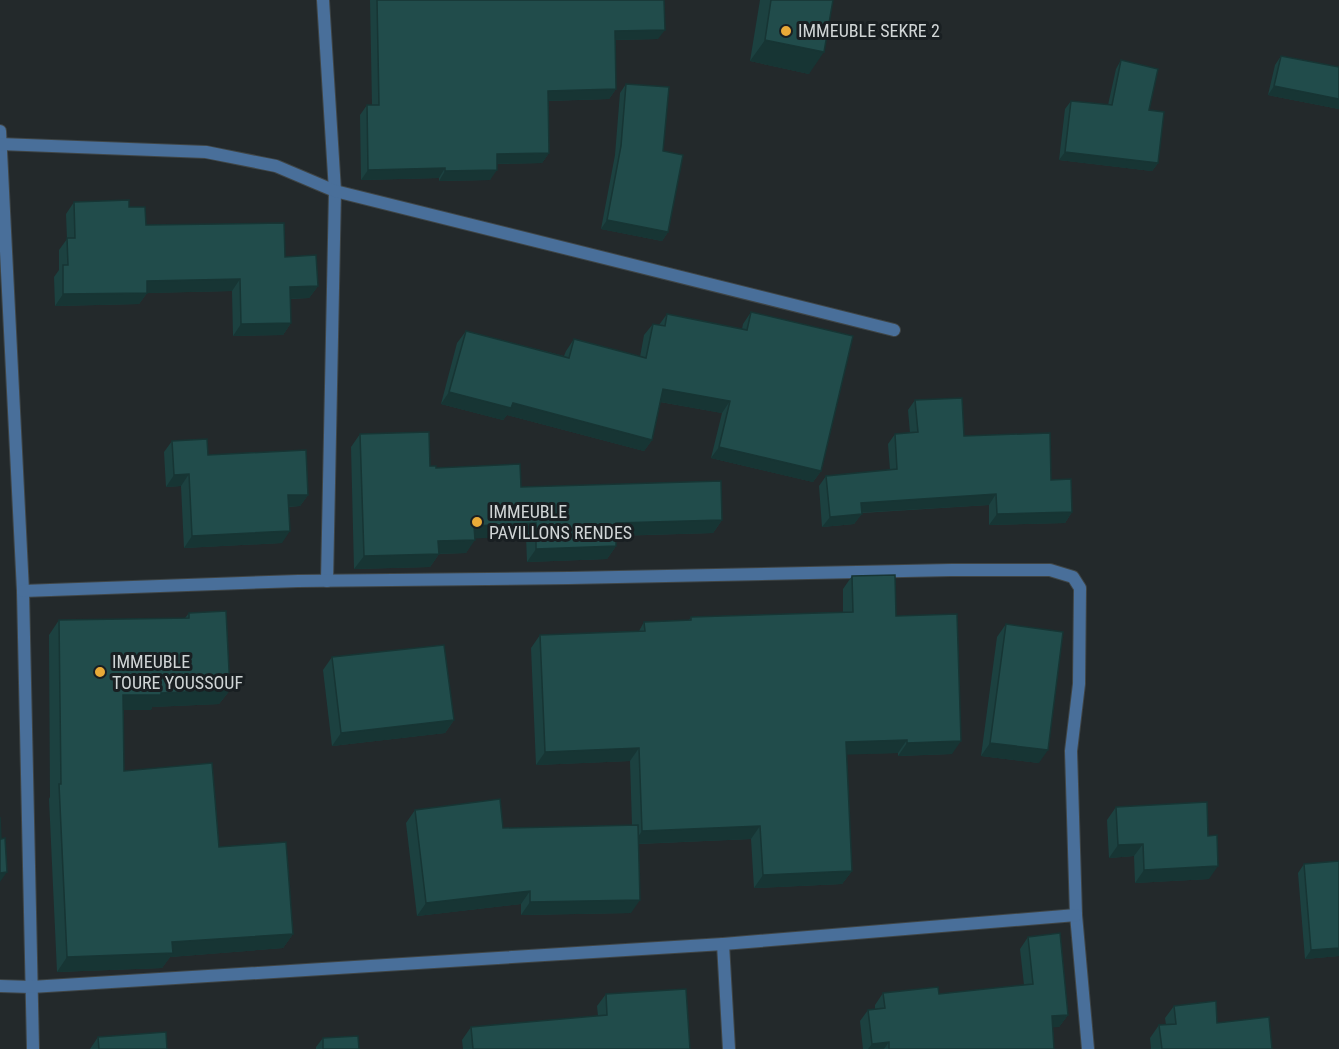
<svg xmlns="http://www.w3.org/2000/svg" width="1339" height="1049" viewBox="0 0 1339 1049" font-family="'Roboto Condensed',sans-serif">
  <rect width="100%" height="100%" fill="#23292b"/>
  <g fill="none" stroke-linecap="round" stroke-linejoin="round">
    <defs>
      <g id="minor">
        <path d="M 323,0 L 335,191 L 327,581"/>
        <path d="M 0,131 L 23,591 L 33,1049"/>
        <path d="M 0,144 L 206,152 L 276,166 L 335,191 L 894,330"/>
        <path d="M 23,591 L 298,581 L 569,578 L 951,570 L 1050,570 L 1073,577 L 1080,588 L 1079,684 L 1071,751 L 1076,915 L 1088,1049"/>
        <path d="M 723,944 L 729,1049"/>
        <path d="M 0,986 L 31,987 L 723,944 L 1076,915"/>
      </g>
    </defs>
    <use href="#minor" stroke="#3f4546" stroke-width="14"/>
    <use href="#minor" stroke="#496f9a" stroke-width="12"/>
  </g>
  <g fill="#1c4140">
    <path d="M 370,0 L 664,0 L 658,39 L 615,40 L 616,89 L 609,99 L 548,101 L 549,153 L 542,163 L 497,164 L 490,180 L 439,181 L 439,178 L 361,180 L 360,115 L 367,105 L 372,105 Z"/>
    <path d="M 760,0 L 833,0 L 809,74 L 750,61 Z"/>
    <path d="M 1281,56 L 1339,67 L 1339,109 L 1268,95 L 1275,65 Z"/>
    <path d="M 1121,60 L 1149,110 L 1158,163 L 1152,171 L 1059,160 L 1065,109 L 1071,101 L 1108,105 L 1116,69 Z"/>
    <path d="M 626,84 L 663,151 L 668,232 L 662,241 L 601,229 L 615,155 L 620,93 Z"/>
    <path d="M 74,202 L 129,207 L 146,225 L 285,257 L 318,286 L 309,298 L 291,299 L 291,323 L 283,335 L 233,336 L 232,291 L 147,293 L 139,304 L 55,306 L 54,277 L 59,270 L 59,250 L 67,239 L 66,214 Z"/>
    <path d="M 751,312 L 821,471 L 813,482 L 711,458 L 722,413 L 660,402 L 652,440 L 644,451 L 507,415 L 503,420 L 441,404 L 457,343 L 466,331 L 564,356 L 566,351 L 574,339 L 640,357 L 644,335 L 653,324 L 659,325 L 667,314 L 742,329 L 743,324 Z"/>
    <path d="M 915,400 L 964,436 L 1051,480 L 1072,512 L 1065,523 L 989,525 L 989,505 L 862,513 L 854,524 L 822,527 L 819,486 L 826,476 L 890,470 L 888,444 L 895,434 L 910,433 L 908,410 Z"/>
    <path d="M 360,434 L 430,466 L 436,468 L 521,487 L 722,520 L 713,533 L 616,536 L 616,546 L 607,559 L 527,562 L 526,536 L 475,538 L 466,553 L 439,554 L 430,567 L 354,569 L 351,447 Z"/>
    <path d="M 172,441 L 308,495 L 300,506 L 289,507 L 282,543 L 184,548 L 181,486 L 166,487 L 164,452 Z"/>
    <path d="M 852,576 L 896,616 L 952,754 L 898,756 L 898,753 L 846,754 L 852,871 L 842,884 L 754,888 L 751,839 L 639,844 L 631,913 L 521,915 L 521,904 L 417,916 L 406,823 L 415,810 L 503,828 L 632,825 L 630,761 L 536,765 L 531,648 L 540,635 L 639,631 L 644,622 L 689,620 L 691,617 L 843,612 L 843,589 Z"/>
    <path d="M 189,613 L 230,690 L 219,704 L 152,707 L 151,710 L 123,710 L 124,771 L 219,847 L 293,934 L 283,948 L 170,957 L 162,968 L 57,972 L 49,799 L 50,797 L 49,635 L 59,620 L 185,618 Z"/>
    <path d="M 1006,624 L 1039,763 L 981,756 L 997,637 Z"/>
    <path d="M 332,657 L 454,720 L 445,733 L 332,746 L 323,670 Z"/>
    <path d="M 1116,807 L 1209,879 L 1135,883 L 1134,856 L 1109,858 L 1107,820 Z"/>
    <path d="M 1304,864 L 1339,956 L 1305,959 L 1298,873 Z"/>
    <path d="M 1028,937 L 1068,1015 L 1059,1027 L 1052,1027 L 1054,1049 L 863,1049 L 860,1021 L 868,1010 L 875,1009 L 875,1005 L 883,993 L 939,994 L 1024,985 L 1020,949 Z"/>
    <path d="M 606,994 L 690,1049 L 463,1049 L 462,1040 L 471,1027 L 598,1016 L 597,1006 Z"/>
    <path d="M 1174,1006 L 1217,1023 L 1272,1049 L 1151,1049 L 1150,1038 L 1159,1025 L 1166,1025 L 1165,1018 Z"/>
    <path d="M 98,1037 L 167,1049 L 90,1049 Z"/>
    <path d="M 323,1038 L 359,1049 L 316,1049 L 316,1047 Z"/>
  </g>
  <g fill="#173534">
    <path d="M 665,30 L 658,39 L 609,40 L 615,31 Z"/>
    <path d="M 765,40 L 824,52 L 809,74 L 750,61 Z"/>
    <path d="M 1274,86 L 1339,99 L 1339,109 L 1268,95 Z"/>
    <path d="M 616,89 L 609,99 L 541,101 L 548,91 Z"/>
    <path d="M 1065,152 L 1158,163 L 1152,171 L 1059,160 Z"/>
    <path d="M 549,153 L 542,163 L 490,164 L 497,154 Z"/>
    <path d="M 445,168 L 439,178 L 361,180 L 368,170 Z"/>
    <path d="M 497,170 L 490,180 L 439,181 L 445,171 Z"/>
    <path d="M 607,220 L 668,232 L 662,241 L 601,229 Z"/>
    <path d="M 240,279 L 232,291 L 147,293 L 139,304 L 55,306 L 63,294 L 147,281 Z"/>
    <path d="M 318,286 L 309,298 L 282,299 L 290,287 Z"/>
    <path d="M 291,323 L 283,335 L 233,336 L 241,324 Z"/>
    <path d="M 663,389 L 730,401 L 722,413 L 655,401 Z"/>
    <path d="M 449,392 L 513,403 L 652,440 L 644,451 L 507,415 L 503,420 L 441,404 Z"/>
    <path d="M 719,447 L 821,471 L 813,482 L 711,458 Z"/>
    <path d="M 189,474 L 181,486 L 166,487 L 174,475 Z"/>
    <path d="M 996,494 L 989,505 L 853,513 L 861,503 Z"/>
    <path d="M 288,495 L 308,495 L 300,506 L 280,507 Z"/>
    <path d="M 1072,512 L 1065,523 L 989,525 L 997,514 Z"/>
    <path d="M 862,514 L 854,524 L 822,527 L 830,517 Z"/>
    <path d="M 722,520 L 713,533 L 607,536 L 616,523 Z"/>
    <path d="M 536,523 L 526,536 L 465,539 L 474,526 Z"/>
    <path d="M 290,531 L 282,543 L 184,548 L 192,536 Z"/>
    <path d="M 475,540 L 466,553 L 429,554 L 438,541 Z"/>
    <path d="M 616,546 L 607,559 L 527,562 L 536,549 Z"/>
    <path d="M 439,554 L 430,567 L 354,569 L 364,556 Z"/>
    <path d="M 230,690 L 219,704 L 152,707 L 151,710 L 112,710 L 123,695 Z"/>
    <path d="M 454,720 L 445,733 L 332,746 L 341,733 Z"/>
    <path d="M 907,740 L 898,753 L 837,755 L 846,742 Z"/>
    <path d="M 961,741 L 952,754 L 898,756 L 907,743 Z"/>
    <path d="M 990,743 L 1048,750 L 1039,763 L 981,756 Z"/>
    <path d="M 639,748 L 630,761 L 536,765 L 545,752 Z"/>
    <path d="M 760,826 L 751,839 L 633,844 L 642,831 Z"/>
    <path d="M 1143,844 L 1134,856 L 1109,858 L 1118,845 Z"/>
    <path d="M 1218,866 L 1209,879 L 1135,883 L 1144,870 Z"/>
    <path d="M 852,871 L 842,884 L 754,888 L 763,875 Z"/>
    <path d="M 7,872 L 0,882 L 0,873 Z"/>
    <path d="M 530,891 L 521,904 L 417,916 L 426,903 Z"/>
    <path d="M 640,900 L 631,913 L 521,915 L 530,902 Z"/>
    <path d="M 293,934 L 283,948 L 170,957 L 162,968 L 57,972 L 67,957 L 172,942 Z"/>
    <path d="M 1339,948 L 1339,956 L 1305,959 L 1311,950 Z"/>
    <path d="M 1068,1015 L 1059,1027 L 1043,1028 L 1052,1016 Z"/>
    <path d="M 889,1042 L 884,1049 L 868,1049 L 872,1044 Z"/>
  </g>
  <g fill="#214c4b" stroke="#173534" stroke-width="1.5">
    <path d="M 377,0 L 664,0 L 665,30 L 615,31 L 616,89 L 548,91 L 549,153 L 497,154 L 497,170 L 445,171 L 445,168 L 368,170 L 367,105 L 379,105 Z"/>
    <path d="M 771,0 L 833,0 L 824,52 L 765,40 Z"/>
    <path d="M 1281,56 L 1339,67 L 1339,99 L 1274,86 Z"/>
    <path d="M 1121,60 L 1158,69 L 1149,110 L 1164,112 L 1158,163 L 1065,152 L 1071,101 L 1112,105 Z"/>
    <path d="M 626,84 L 669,87 L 663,151 L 683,155 L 668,232 L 607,220 L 621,146 Z"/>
    <path d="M 129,200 L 129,207 L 145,207 L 146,225 L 284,223 L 285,257 L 316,255 L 318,286 L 290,287 L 291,323 L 241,324 L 240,279 L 147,281 L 147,293 L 63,294 L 63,265 L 68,265 L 67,238 L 75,238 L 74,202 Z"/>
    <path d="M 751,312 L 853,336 L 821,471 L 719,447 L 730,401 L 663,389 L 652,440 L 513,403 L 511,408 L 449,392 L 466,331 L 569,358 L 574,339 L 646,358 L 653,324 L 665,326 L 667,314 L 747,330 Z"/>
    <path d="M 962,398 L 964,436 L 1050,433 L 1051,480 L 1071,479 L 1072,512 L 997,514 L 996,494 L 861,503 L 862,514 L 830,517 L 826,476 L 897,469 L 895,434 L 918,432 L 915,400 Z"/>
    <path d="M 429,432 L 430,466 L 436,466 L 436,468 L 520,464 L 521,487 L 721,481 L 722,520 L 616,523 L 616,546 L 536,549 L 536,523 L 474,526 L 475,540 L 438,541 L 439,554 L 364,556 L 360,434 Z"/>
    <path d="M 207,439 L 208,455 L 306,450 L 308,495 L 288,495 L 290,531 L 192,536 L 189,474 L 174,475 L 172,441 Z"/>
    <path d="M 895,575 L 896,616 L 957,614 L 961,741 L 907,743 L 907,740 L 846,742 L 852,871 L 763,875 L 760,826 L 642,831 L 639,748 L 545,752 L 540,635 L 645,631 L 644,622 L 691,620 L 691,617 L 853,612 L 852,576 Z"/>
    <path d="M 226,611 L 230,690 L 161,693 L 161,695 L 123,695 L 124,771 L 212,763 L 219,847 L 286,842 L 293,934 L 172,942 L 173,953 L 67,957 L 59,784 L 61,784 L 59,620 L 189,618 L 189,613 Z"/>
    <path d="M 1006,624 L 1063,632 L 1048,750 L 990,743 Z"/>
    <path d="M 444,645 L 454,720 L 341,733 L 332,657 Z"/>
    <path d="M 500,799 L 503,828 L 638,825 L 640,900 L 530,902 L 530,891 L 426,903 L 415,810 Z"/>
    <path d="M 1207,802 L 1208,836 L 1217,835 L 1218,866 L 1144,870 L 1143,844 L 1118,845 L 1116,807 Z"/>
    <path d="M 0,817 L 1,839 L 5,838 L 7,872 L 0,873 Z"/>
    <path d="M 1339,861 L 1339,948 L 1311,950 L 1304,864 Z"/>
    <path d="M 1060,933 L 1068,1015 L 1052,1016 L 1054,1049 L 889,1049 L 889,1042 L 872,1044 L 868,1010 L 885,1008 L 883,993 L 938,987 L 939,994 L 1033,984 L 1028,937 Z"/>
    <path d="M 686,989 L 690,1049 L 473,1049 L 471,1027 L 607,1015 L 606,994 Z"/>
    <path d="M 1216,1001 L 1217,1023 L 1269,1017 L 1272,1049 L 1162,1049 L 1159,1025 L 1176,1024 L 1174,1006 Z"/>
    <path d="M 166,1032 L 167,1049 L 99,1049 L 98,1037 Z"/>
    <path d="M 358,1036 L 359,1049 L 323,1049 L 323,1038 Z"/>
  </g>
  <g fill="#e9aa38" stroke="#191f22" stroke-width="2">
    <circle cx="786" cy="31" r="6"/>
    <circle cx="477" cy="522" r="6"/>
    <circle cx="100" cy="672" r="6"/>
  </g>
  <g text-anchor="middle" stroke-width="6" stroke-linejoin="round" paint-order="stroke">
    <g font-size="18" fill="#d0d5d6" stroke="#191f22" text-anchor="start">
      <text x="798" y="37">IMMEUBLE SEKRE 2</text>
      <text x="489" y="518">IMMEUBLE<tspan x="489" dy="21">PAVILLONS RENDES</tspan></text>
      <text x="112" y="668">IMMEUBLE<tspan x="112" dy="21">TOURE YOUSSOUF</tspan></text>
    </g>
  </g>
</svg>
